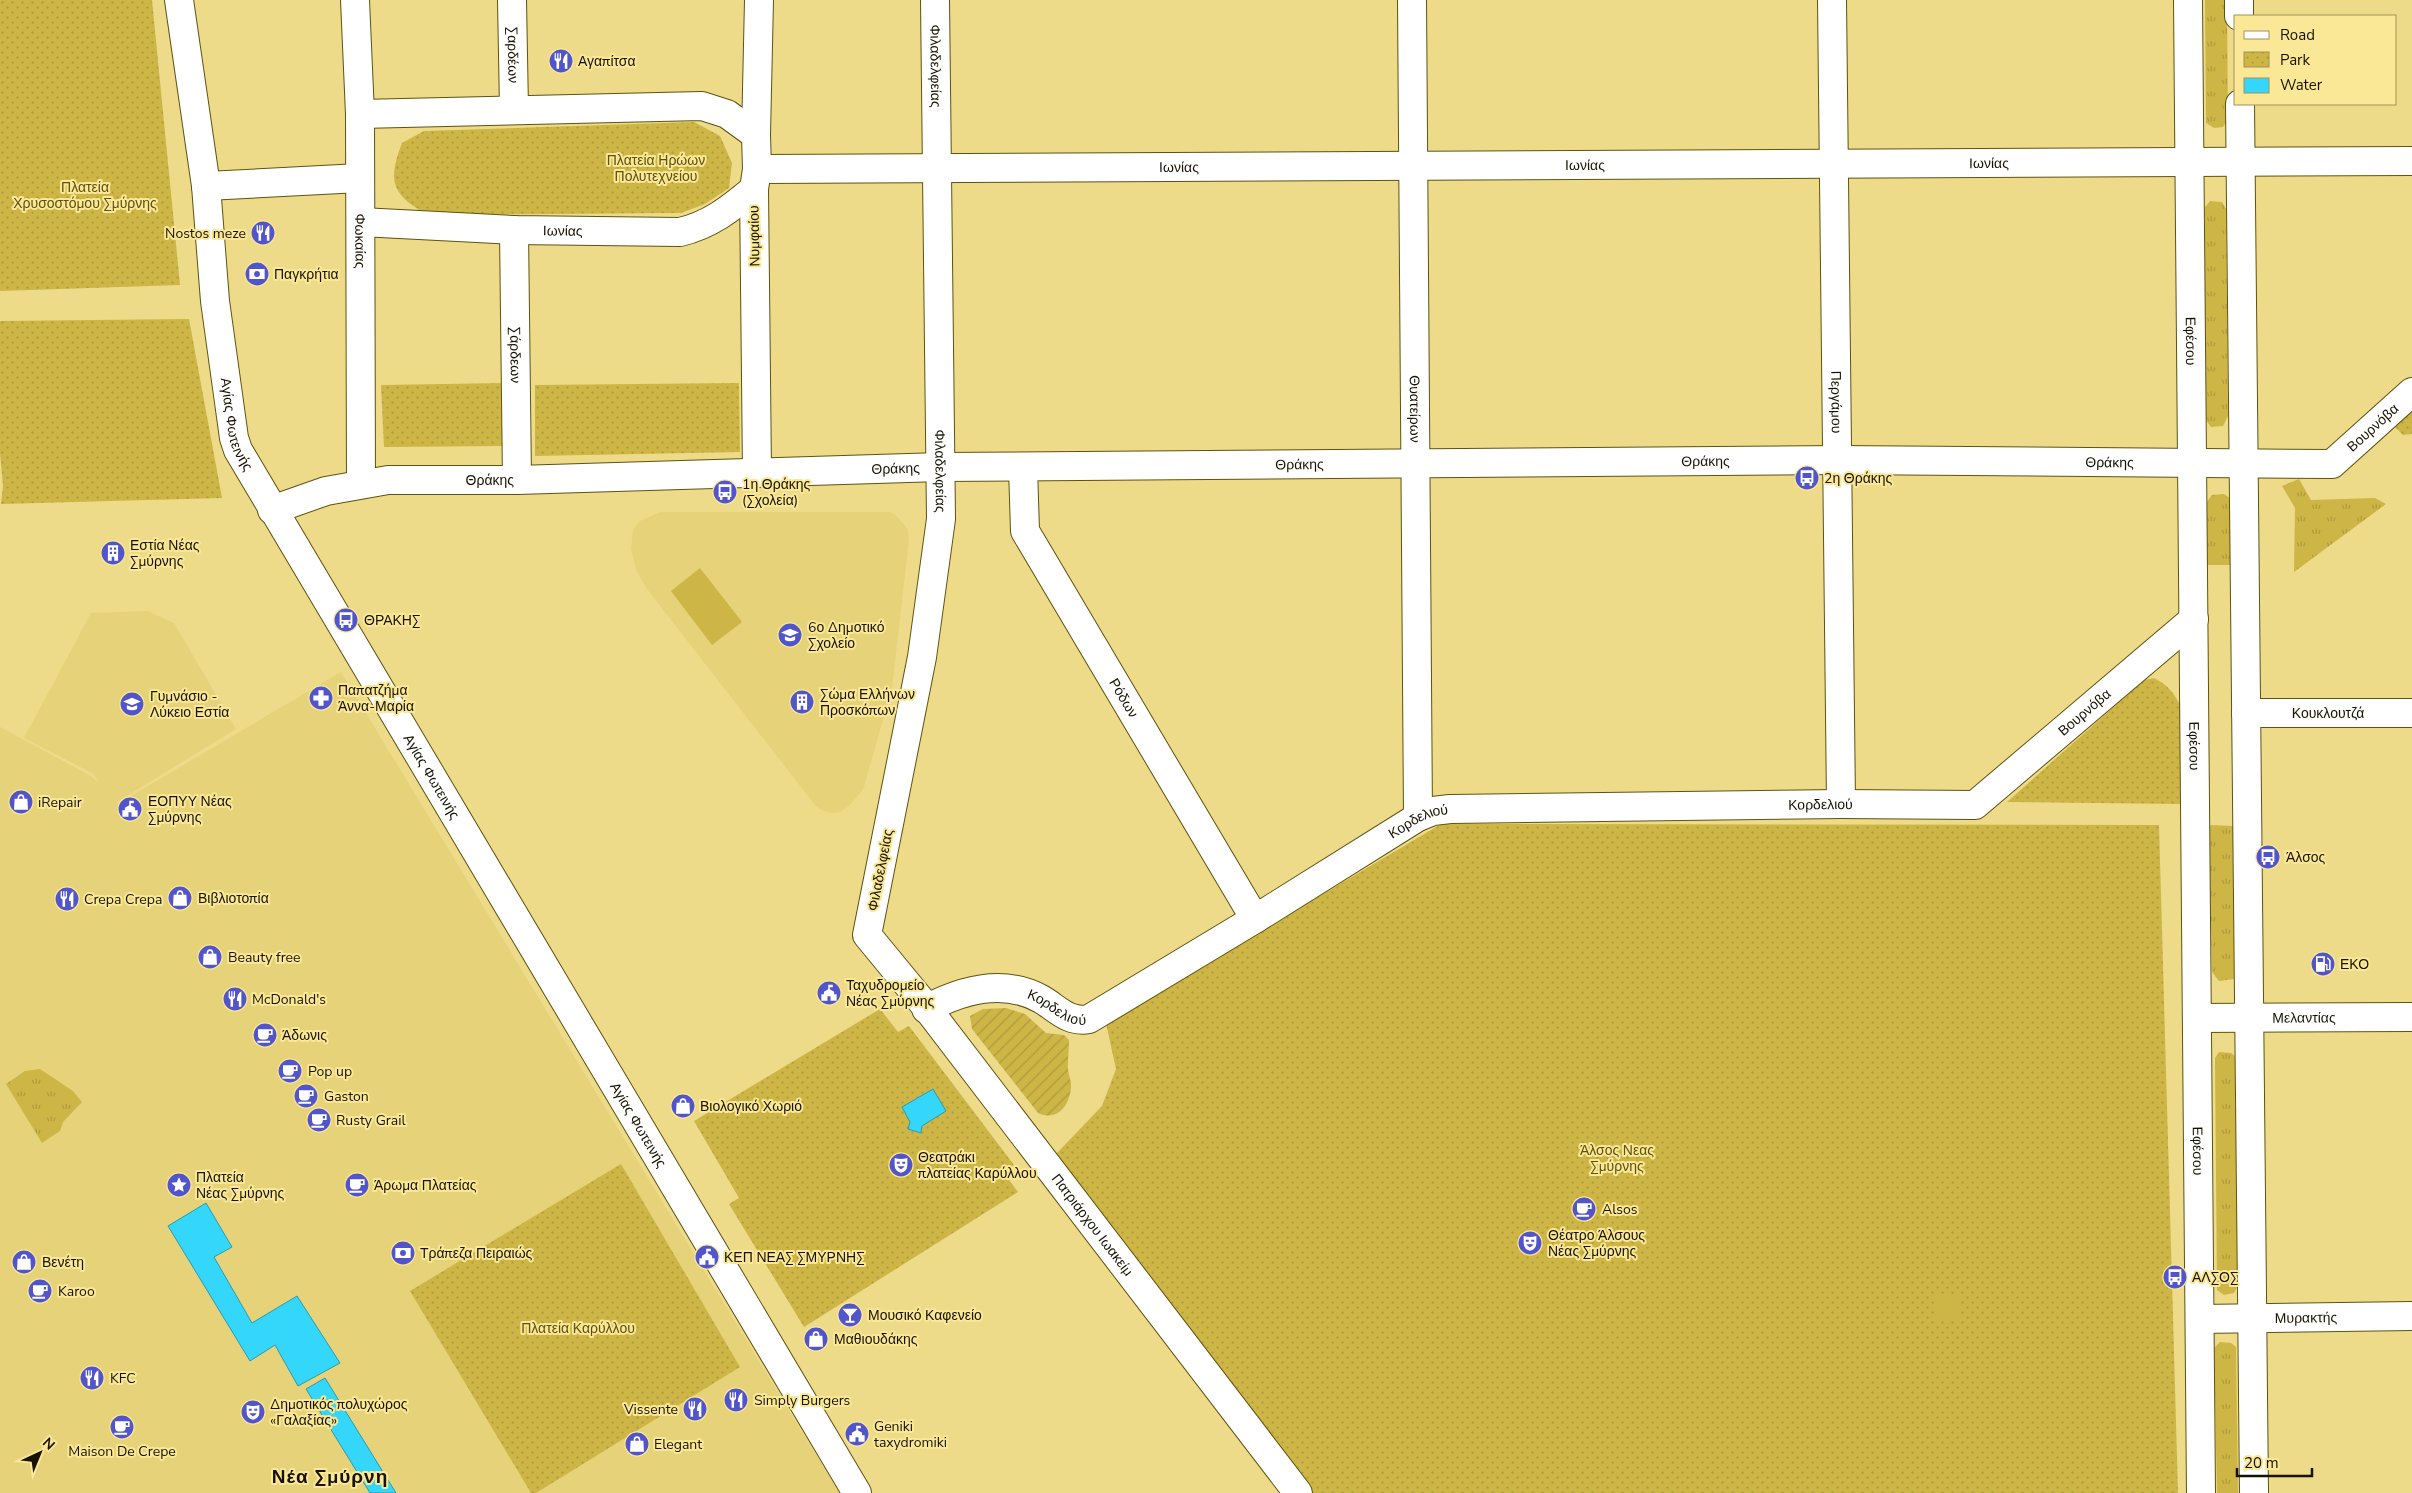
<svg xmlns="http://www.w3.org/2000/svg" width="2412" height="1493" viewBox="0 0 2412 1493" font-family="'Nunito Sans',sans-serif">
  <defs>
    <pattern id="grass-tufts" width="24" height="20" patternUnits="userSpaceOnUse" patternTransform="scale(1.25)"><rect width="24" height="20" fill="#cdb546"/><path d="M3 7l-1-3M5 7V3M7 7l1-3M15 17l-1-3M17 17v-4M19 17l1-3" fill="none" stroke="#af9b3c"/></pattern>
    <pattern id="park-dots" width="8" height="8" patternUnits="userSpaceOnUse" patternTransform="scale(1.25)"><rect width="8" height="8" fill="#cdb546"/><path d="M2 2h.1M6 6h.1" fill="none" stroke="#af9b3c" stroke-width="1.8" stroke-linecap="round"/></pattern>
    <pattern id="garden-furrows" width="10" height="10" patternUnits="userSpaceOnUse" patternTransform="scale(1.25)"><rect width="10" height="10" fill="#cdb546"/><path d="M-1 1l2-2M0 10L10 0M9 11l2-2" fill="none" stroke="#af9b3c"/></pattern>
  </defs>
  <rect width="100%" height="100%" fill="#eddb8a"/>
  <g fill="#e6d278">
    <path d="M 660,512 L 890,512 L 896,515 L 908,530 L 909,540 L 892,688 L 863,790 L 849,806 L 840,812 L 831,813 L 821,810 L 815,805 L 647,589 L 637,572 L 631,549 L 633,530 L 640,521 Z"/>
    <path d="M 147,611 L 174,623 L 236,729 L 117,802 L 119,803 L 341,672 L 839,1493 L 0,1493 L 0,727 L 91,776 L 99,783 L 94,774 L 24,738 L 91,613 Z"/>
  </g>
  <g fill="url(#grass-tufts)">
    <path d="M 2205,0 L 2227,0 L 2228,119 L 2223,127 L 2214,128 L 2206,123 Z"/>
    <path d="M 2210,201 L 2222,202 L 2226,209 L 2228,416 L 2223,426 L 2211,427 L 2205,419 L 2205,207 Z"/>
    <path d="M 2299,479 L 2311,500 L 2375,498 L 2386,504 L 2294,572 L 2295,508 L 2282,486 Z"/>
    <path d="M 2224,494 L 2231,499 L 2234,565 L 2207,565 L 2206,503 L 2212,495 Z"/>
    <path d="M 2209,825 L 2234,826 L 2237,969 L 2234,979 L 2219,981 L 2212,972 Z"/>
    <path d="M 2219,1052 L 2231,1053 L 2236,1057 L 2238,1285 L 2234,1293 L 2224,1295 L 2217,1290 L 2215,1058 Z"/>
    <path d="M 40,1069 L 73,1091 L 82,1102 L 63,1122 L 60,1131 L 42,1143 L 6,1084 L 25,1071 Z"/>
    <path d="M 2220,1342 L 2231,1343 L 2236,1347 L 2238,1493 L 2217,1493 L 2214,1348 Z"/>
  </g>
  <g fill="url(#park-dots)">
    <path d="M 0,0 L 152,0 L 180,285 L 0,291 Z"/>
    <path d="M 694,122 L 720,136 L 732,163 L 729,188 L 705,204 L 681,213 L 428,215 C 392,195 387,182 402,143 L 424,131 Z"/>
    <path d="M 189,319 L 222,498 L 1,504 L 3,486 L 0,453 L 0,321 Z"/>
    <path d="M 505,383 L 506,446 L 384,447 L 381,385 Z"/>
    <path d="M 739,383 L 740,452 L 535,456 L 535,385 Z"/>
    <path d="M 2412,408 L 2412,434 L 2403,435 L 2392,424 Z"/>
    <path d="M 2154,678 C 2168,685 2174,693 2181,707 L 2182,804 L 2007,802 L 2144,680 Z"/>
    <path d="M 1441,824 L 2159,825 L 2178,1493 L 1313,1493 L 1056,1154 L 1102,1106 L 1116,1069 L 1106,1023 Z"/>
    <path d="M 880,1009 L 898,1032 L 909,1026 L 1014,1165 L 1004,1173 L 1018,1192 L 804,1327 L 729,1204 L 739,1198 L 694,1121 Z"/>
    <path d="M 621,1164 L 740,1367 L 536,1493 L 531,1493 L 410,1291 Z"/>
  </g>
  <path fill="url(#garden-furrows)" d="M 1006,1008 L 1025,1014 L 1046,1033 L 1064,1035 L 1069,1040 C 1069,1048 1068,1056 1068,1064 C 1067,1071 1070,1076 1071,1083 C 1072,1102 1059,1123 1038,1113 L 972,1029 L 970,1016 L 983,1009 Z"/>
  <g fill="#cdb546">
    <path d="M 700,568 L 742,622 L 712,645 L 671,591 Z"/>
    <path d="M 1934,1295 L 1959,1295 L 1959,1320 L 1934,1319 Z"/>
  </g>
  <g fill="#34d6fa" stroke="#2c9baf">
    <path d="M 933,1089 L 946,1111 L 922,1126 L 921,1133 L 908,1129 L 910,1122 L 902,1107 Z"/>
    <path d="M 206,1203 L 232,1247 L 214,1257 L 252,1323 L 297,1296 L 340,1363 L 298,1386 L 275,1345 L 250,1361 L 168,1226 Z"/>
    <path d="M 325,1378 L 396,1493 L 370,1493 L 306,1389 Z"/>
  </g>
  <g fill="none" stroke-linecap="round" stroke-linejoin="round">
    <defs>
      <g id="minor">
        <path id="s1" d="M 179,0 L 206,186 L 215,301 L 234,438 L 238,450 L 857,1493"/>
        <path id="s2" d="M 355,0 L 360,114 L 361,483"/>
        <path id="s3" d="M 512,0 L 514,109"/>
        <path id="s4" d="M 935,0 L 941,519 L 922,657 L 867,935 L 923,1003 L 1298,1493"/>
        <path id="s5" d="M 1412,0 L 1418,817"/>
        <path id="s6" d="M 1832,0 L 1841,804"/>
        <path id="s7" d="M 2188,0 L 2201,1493"/>
        <path d="M 2239,0 L 2239,16"/>
        <path d="M 2240,104 L 2254,1493"/>
        <path d="M 360,114 L 702,106 L 727,114 L 756,135"/>
        <path id="s8" d="M 757,169 L 2412,161"/>
        <path d="M 206,186 L 360,178"/>
        <path id="s9" d="M 361,222 L 514,230 L 680,232 C 710,225 730,209 754,189"/>
        <path id="s10" d="M 514,230 L 517,480"/>
        <path id="s11" d="M 1023,467 L 1025,531 L 1255,919"/>
        <path d="M 757,473 L 754,189 L 757,169 L 756,135 L 759,0"/>
        <path id="s12" d="M 272,510 L 326,491 L 388,480 L 517,480 L 941,467 L 1837,460 L 2332,464 L 2412,392"/>
        <path id="s13" d="M 2246,713 L 2412,713"/>
        <path id="s14" d="M 926,1009 C 962,990 1003,978 1041,999 C 1057,1008 1068,1023 1089,1019 L 1255,919 L 1418,817 L 1433,811 L 1450,809 L 1841,804 L 1975,805 L 2194,619"/>
        <path id="s15" d="M 2198,1018 L 2412,1017"/>
        <path id="s16" d="M 2200,1319 L 2412,1316"/>
      </g>
    </defs>
    <use href="#minor" stroke="#5f5210" stroke-width="30"/>
    <use href="#minor" stroke="#fff" stroke-width="28"/>
  </g>
  <defs>
    <symbol id="restaurant-disc" viewBox="-11 -11 22 22"><circle r="9.5" fill="#5154cb" stroke="#fae896"/><path d="M-5-6h1v4h1v-4h1v4h1v-4h1v5L-1.5 .5V6h-2V.5L-5-1ZM5-6V6H3V1.5H1.5Q1.5-4 5-6Z" fill="#fff"/></symbol>
    <symbol id="bank-disc" viewBox="-11 -11 22 22"><circle r="9.5" fill="#5154cb" stroke="#fae896"/><path d="M-6-4H6V4H-6ZM0-2.3a2.3 2.3 0 1 0 0 4.6a2.3 2.3 0 1 0 0-4.6Z" fill="#fff"/></symbol>
    <symbol id="bus-disc" viewBox="-11 -11 22 22"><circle r="9.5" fill="#5154cb" stroke="#fae896"/><path d="M-5-6H5V4H4V6H2V4H-2V6H-4V4H-5ZM-3.5-4V0h7V-4ZM-3.5 1.2v1.5H-2V1.2ZM2 1.2v1.5H3.5V1.2Z" fill="#fff"/></symbol>
    <symbol id="building-disc" viewBox="-11 -11 22 22"><circle r="9.5" fill="#5154cb" stroke="#fae896"/><path d="M-4-6H4V6H1V3H-1V6H-4ZM-2.5-4.3h1.7v1.8h-1.7ZM.8-4.3h1.7v1.8H.8ZM-2.5-1h1.7V.8h-1.7ZM.8-1h1.7V.8H.8Z" fill="#fff"/></symbol>
    <symbol id="school-disc" viewBox="-11 -11 22 22"><circle r="9.5" fill="#5154cb" stroke="#fae896"/><path d="M0-5L7-2L0 1L-7-2ZM-4 1L0 2.5L4 1V4Q0 6-4 4Z" fill="#fff"/></symbol>
    <symbol id="pharmacy-disc" viewBox="-11 -11 22 22"><circle r="9.5" fill="#5154cb" stroke="#fae896"/><path d="M-2-6h4v4h4v4h-4v4h-4v-4h-4v-4h4Z" fill="#fff"/></symbol>
    <symbol id="shop-disc" viewBox="-11 -11 22 22"><circle r="9.5" fill="#5154cb" stroke="#fae896"/><path d="M-5-2.5h2.3a2.7 3.5 0 0 1 5.4 0H5L5.5 6h-11ZM-1.5-2.5h3a1.5 2.3 0 0 0-3 0Z" fill="#fff"/></symbol>
    <symbol id="civic-disc" viewBox="-11 -11 22 22"><circle r="9.5" fill="#5154cb" stroke="#fae896"/><path d="M-.6-6.5H3V-4.5H.6V-3L4-1V1h2V6H-6V1h2V-1L-.6-3ZM-1.2 2.5V6h2.4V2.5Z" fill="#fff"/></symbol>
    <symbol id="fuel-disc" viewBox="-11 -11 22 22"><circle r="9.5" fill="#5154cb" stroke="#fae896"/><path d="M-5.5-6h7V0h2V4h1.3V-2.5L3-4.5l.8-.8L6-3V5H2.5V1h-1V6h-7ZM-4.2-4.7v3.2H.2V-4.7Z" fill="#fff"/></symbol>
    <symbol id="cafe-disc" viewBox="-11 -11 22 22"><circle r="9.5" fill="#5154cb" stroke="#fae896"/><path d="M-5.5-4.5H6V0H3Q3 3.5 0 3.5H-2.5Q-5.5 3.5-5.5 0ZM3-3.2v2h1.7v-2ZM-6 4.5H4V6H-6Z" fill="#fff"/></symbol>
    <symbol id="theatre-disc" viewBox="-11 -11 22 22"><circle r="9.5" fill="#5154cb" stroke="#fae896"/><path d="M-5-5.5Q0-4 5-5.5V0Q5 5 0 6Q-5 5-5 0ZM-3.3-2.5H-1v1.5H-3.3ZM1-2.5H3.3v1.5H1ZM-2.8 1Q0 5.5 2.8 1Z" fill="#fff"/></symbol>
    <symbol id="sight-disc" viewBox="-11 -11 22 22"><circle r="9.5" fill="#5154cb" stroke="#fae896"/><path d="M0-6L1.8-2.2L6-1.7L2.9 1.2L3.7 5.4L0 3.3L-3.7 5.4L-2.9 1.2L-6-1.7L-1.8-2.2Z" fill="#fff"/></symbol>
    <symbol id="bar-disc" viewBox="-11 -11 22 22"><circle r="9.5" fill="#5154cb" stroke="#fae896"/><path d="M-6-5H6L.8 .8V4.5H3.5V6h-7V4.5H-.8V.8Z" fill="#fff"/></symbol>
  </defs>
  <g fill-rule="evenodd">
    <use href="#restaurant-disc" x="547" y="47" width="28" height="28"/>
    <use href="#restaurant-disc" x="249" y="219" width="28" height="28"/>
    <use href="#bank-disc" x="243" y="260" width="28" height="28"/>
    <use href="#bus-disc" x="1793" y="464" width="28" height="28"/>
    <use href="#bus-disc" x="711" y="478" width="28" height="28"/>
    <use href="#building-disc" x="99" y="539" width="28" height="28"/>
    <use href="#bus-disc" x="332" y="606" width="28" height="28"/>
    <use href="#school-disc" x="776" y="621" width="28" height="28"/>
    <use href="#pharmacy-disc" x="307" y="684" width="28" height="28"/>
    <use href="#building-disc" x="788" y="688" width="28" height="28"/>
    <use href="#school-disc" x="118" y="690" width="28" height="28"/>
    <use href="#shop-disc" x="7" y="788" width="28" height="28"/>
    <use href="#civic-disc" x="116" y="795" width="28" height="28"/>
    <use href="#bus-disc" x="2254" y="843" width="28" height="28"/>
    <use href="#shop-disc" x="166" y="884" width="28" height="28"/>
    <use href="#restaurant-disc" x="53" y="885" width="28" height="28"/>
    <use href="#shop-disc" x="196" y="943" width="28" height="28"/>
    <use href="#fuel-disc" x="2309" y="950" width="28" height="28"/>
    <use href="#civic-disc" x="815" y="979" width="28" height="28"/>
    <use href="#restaurant-disc" x="221" y="985" width="28" height="28"/>
    <use href="#cafe-disc" x="251" y="1021" width="28" height="28"/>
    <use href="#cafe-disc" x="276" y="1057" width="28" height="28"/>
    <use href="#cafe-disc" x="292" y="1082" width="28" height="28"/>
    <use href="#shop-disc" x="669" y="1092" width="28" height="28"/>
    <use href="#cafe-disc" x="305" y="1106" width="28" height="28"/>
    <use href="#theatre-disc" x="887" y="1151" width="28" height="28"/>
    <use href="#sight-disc" x="165" y="1171" width="28" height="28"/>
    <use href="#cafe-disc" x="343" y="1171" width="28" height="28"/>
    <use href="#cafe-disc" x="1570" y="1195" width="28" height="28"/>
    <use href="#theatre-disc" x="1516" y="1229" width="28" height="28"/>
    <use href="#bank-disc" x="389" y="1239" width="28" height="28"/>
    <use href="#civic-disc" x="693" y="1243" width="28" height="28"/>
    <use href="#shop-disc" x="10" y="1248" width="28" height="28"/>
    <use href="#bus-disc" x="2161" y="1263" width="28" height="28"/>
    <use href="#cafe-disc" x="26" y="1277" width="28" height="28"/>
    <use href="#bar-disc" x="836" y="1301" width="28" height="28"/>
    <use href="#shop-disc" x="802" y="1325" width="28" height="28"/>
    <use href="#restaurant-disc" x="78" y="1364" width="28" height="28"/>
    <use href="#restaurant-disc" x="722" y="1386" width="28" height="28"/>
    <use href="#restaurant-disc" x="681" y="1395" width="28" height="28"/>
    <use href="#theatre-disc" x="239" y="1398" width="28" height="28"/>
    <use href="#cafe-disc" x="108" y="1413" width="28" height="28"/>
    <use href="#civic-disc" x="843" y="1420" width="28" height="28"/>
    <use href="#shop-disc" x="623" y="1430" width="28" height="28"/>
  </g>
  <g text-anchor="middle" stroke-width="4" stroke-linejoin="round" paint-order="stroke">
    <g font-size="14" fill="#181200" stroke="#fae896">
      <text dy="5" stroke="none"><textPath href="#s3" startOffset="55">Σαρδέων</textPath></text>
      <text dy="5" stroke="none"><textPath href="#s4" startOffset="66">Φιλαδελφείας</textPath></text>
      <text dy="5" stroke="none"><textPath href="#s8" startOffset="1232">Ιωνίας</textPath></text>
      <text dy="5" stroke="none"><textPath href="#s8" startOffset="828">Ιωνίας</textPath></text>
      <text dy="5" stroke="none"><textPath href="#s8" startOffset="422">Ιωνίας</textPath></text>
      <text dy="5" stroke="none"><textPath href="#s9" startOffset="202">Ιωνίας</textPath></text>
      <text transform="translate(754 236) rotate(-91)" y="5">Νυμφαίου</text>
      <text dy="5" stroke="none"><textPath href="#s2" startOffset="241">Φωκαίας</textPath></text>
      <text dy="5" stroke="none"><textPath href="#s7" startOffset="341">Εφέσου</textPath></text>
      <text dy="5" stroke="none"><textPath href="#s10" startOffset="125">Σάρδεων</textPath></text>
      <text dy="5" stroke="none"><textPath href="#s6" startOffset="402">Περγάμου</textPath></text>
      <text dy="5" stroke="none"><textPath href="#s5" startOffset="409">Θυατείρων</textPath></text>
      <text dy="5" stroke="none"><textPath href="#s1" startOffset="429">Αγίας Φωτεινής</textPath></text>
      <text dy="5" stroke="none"><textPath href="#s12" startOffset="2119">Βουρνόβα</textPath></text>
      <text dy="5" stroke="none"><textPath href="#s12" startOffset="1438">Θράκης</textPath></text>
      <text dy="5" stroke="none"><textPath href="#s12" startOffset="1842">Θράκης</textPath></text>
      <text dy="5" stroke="none"><textPath href="#s12" startOffset="1032">Θράκης</textPath></text>
      <text dy="5" stroke="none"><textPath href="#s12" startOffset="628">Θράκης</textPath></text>
      <text dy="5" stroke="none"><textPath href="#s4" startOffset="471">Φιλαδελφείας</textPath></text>
      <text dy="5" stroke="none"><textPath href="#s12" startOffset="222">Θράκης</textPath></text>
      <text dy="5" stroke="none"><textPath href="#s11" startOffset="258">Ρόδων</textPath></text>
      <text dy="5" stroke="none"><textPath href="#s14" startOffset="1262">Βουρνόβα</textPath></text>
      <text dy="5" stroke="none"><textPath href="#s13" startOffset="82">Κουκλουτζά</textPath></text>
      <text dy="5" stroke="none"><textPath href="#s7" startOffset="746">Εφέσου</textPath></text>
      <text dy="5" stroke="none"><textPath href="#s1" startOffset="834">Αγίας Φωτεινής</textPath></text>
      <text dy="5" stroke="none"><textPath href="#s14" startOffset="964">Κορδελιού</textPath></text>
      <text dy="5" stroke="none"><textPath href="#s14" startOffset="559">Κορδελιού</textPath></text>
      <text transform="translate(880 870) rotate(-79)" y="5">Φιλαδελφείας</text>
      <text dy="5" stroke="none"><textPath href="#s14" startOffset="139">Κορδελιού</textPath></text>
      <text dy="5" stroke="none"><textPath href="#s15" startOffset="106">Μελαντίας</textPath></text>
      <text dy="5" stroke="none"><textPath href="#s1" startOffset="1239">Αγίας Φωτεινής</textPath></text>
      <text dy="5" stroke="none"><textPath href="#s7" startOffset="1151">Εφέσου</textPath></text>
      <text dy="5" stroke="none"><textPath href="#s4" startOffset="1309">Πατριάρχου Ιωακείμ</textPath></text>
      <text dy="5" stroke="none"><textPath href="#s16" startOffset="106">Μυρακτής</textPath></text>
    </g>
    <g font-size="14" fill="#181200" stroke="#fae896" text-anchor="start">
      <text x="578" y="66">Αγαπίτσα</text>
      <text x="246" y="238" text-anchor="end">Nostos meze</text>
      <text x="274" y="279">Παγκρήτια</text>
      <text x="1824" y="483">2η Θράκης</text>
      <text x="742" y="489">1η Θράκης<tspan x="742" dy="16">(Σχολεία)</tspan></text>
      <text x="130" y="550">Εστία Νέας<tspan x="130" dy="16">Σμύρνης</tspan></text>
      <text x="364" y="625">ΘΡΑΚΗΣ</text>
      <text x="808" y="632">6ο Δημοτικό<tspan x="808" dy="16">Σχολείο</tspan></text>
      <text x="338" y="695">Παπατζήμα<tspan x="338" dy="16">Άννα-Μαρία</tspan></text>
      <text x="820" y="699">Σώμα Ελλήνων<tspan x="820" dy="16">Προσκόπων</tspan></text>
      <text x="150" y="701">Γυμνάσιο -<tspan x="150" dy="16">Λύκειο Εστία</tspan></text>
      <text x="148" y="806">ΕΟΠΥΥ Νέας<tspan x="148" dy="16">Σμύρνης</tspan></text>
      <text x="38" y="807">iRepair</text>
      <text x="2286" y="862">Άλσος</text>
      <text x="198" y="903">Βιβλιοτοπία</text>
      <text x="84" y="904">Crepa Crepa</text>
      <text x="228" y="962">Beauty free</text>
      <text x="2340" y="969">ΕΚΟ</text>
      <text x="846" y="990">Ταχυδρομείο<tspan x="846" dy="16">Νέας Σμύρνης</tspan></text>
      <text x="252" y="1004">McDonald's</text>
      <text x="282" y="1040">Άδωνις</text>
      <text x="308" y="1076">Pop up</text>
      <text x="324" y="1101">Gaston</text>
      <text x="700" y="1111">Βιολογικό Χωριό</text>
      <text x="336" y="1125">Rusty Grail</text>
      <text x="918" y="1162">Θεατράκι<tspan x="918" dy="16">πλατείας Καρύλλου</tspan></text>
      <text x="196" y="1182">Πλατεία<tspan x="196" dy="16">Νέας Σμύρνης</tspan></text>
      <text x="374" y="1190">Άρωμα Πλατείας</text>
      <text x="1602" y="1214">Alsos</text>
      <text x="1548" y="1240">Θέατρο Άλσους<tspan x="1548" dy="16">Νέας Σμύρνης</tspan></text>
      <text x="420" y="1258">Τράπεζα Πειραιώς</text>
      <text x="724" y="1262">ΚΕΠ ΝΕΑΣ ΣΜΥΡΝΗΣ</text>
      <text x="42" y="1267">Βενέτη</text>
      <text x="2192" y="1282">ΑΛΣΟΣ</text>
      <text x="58" y="1296">Karoo</text>
      <text x="868" y="1320">Μουσικό Καφενείο</text>
      <text x="834" y="1344">Μαθιουδάκης</text>
      <text x="110" y="1383">KFC</text>
      <text x="754" y="1405">Simply Burgers</text>
      <text x="270" y="1409">Δημοτικός πολυχώρος<tspan x="270" dy="16">«Γαλαξίας»</tspan></text>
      <text x="678" y="1414" text-anchor="end">Vissente</text>
      <text x="874" y="1431">Geniki<tspan x="874" dy="16">taxydromiki</tspan></text>
      <text x="654" y="1449">Elegant</text>
      <text x="122" y="1456" text-anchor="middle">Maison De Crepe</text>
    </g>
    <g font-size="14" fill="#5c5012" stroke="#fae896">
      <text x="656" y="165">Πλατεία Ηρώων<tspan x="656" dy="16">Πολυτεχνείου</tspan></text>
      <text x="85" y="192">Πλατεία<tspan x="85" dy="16">Χρυσοστόμου Σμύρνης</tspan></text>
      <text x="1617" y="1155">Άλσος Νεας<tspan x="1617" dy="16">Σμύρνης</tspan></text>
      <text x="578" y="1333">Πλατεία Καρύλλου</text>
    </g>
    <g font-size="19" font-weight="bold" letter-spacing="1" fill="#181200" stroke="#fae896">
      <text x="330" y="1483">Νέα Σμύρνη</text>
    </g>
  </g>
  <rect x="2234" y="15" width="162" height="90" fill="#fae896" stroke="#a0925a"/>
  <rect x="2244" y="31" width="25" height="8" fill="#ffffff" stroke="#a0925a"/>
  <text x="2280" y="40" font-size="15" fill="#181200">Road</text>
  <rect x="2244" y="52" width="25" height="15" fill="url(#park-dots)" stroke="#a0925a"/>
  <text x="2280" y="65" font-size="15" fill="#181200">Park</text>
  <rect x="2244" y="78" width="25" height="15" fill="#34d6fa" stroke="#a0925a"/>
  <text x="2280" y="90" font-size="15" fill="#181200">Water</text>
  <g transform="translate(40 1453) rotate(44)" stroke="#fae896" stroke-width="4" paint-order="stroke">
  <path d="M0-4L9 19L0 12L-9 19Z" fill="#181200"/>
  <text y="-8" font-size="14" font-weight="bold" text-anchor="middle" fill="#181200">N</text>
  </g>
  <path d="M2237 1468v8h75v-8" fill="none" stroke="#181200" stroke-width="2.5"/>
  <text x="2244" y="1468" font-size="15" fill="#181200" stroke="#fae896" stroke-width="4" paint-order="stroke">20 m</text>
</svg>
